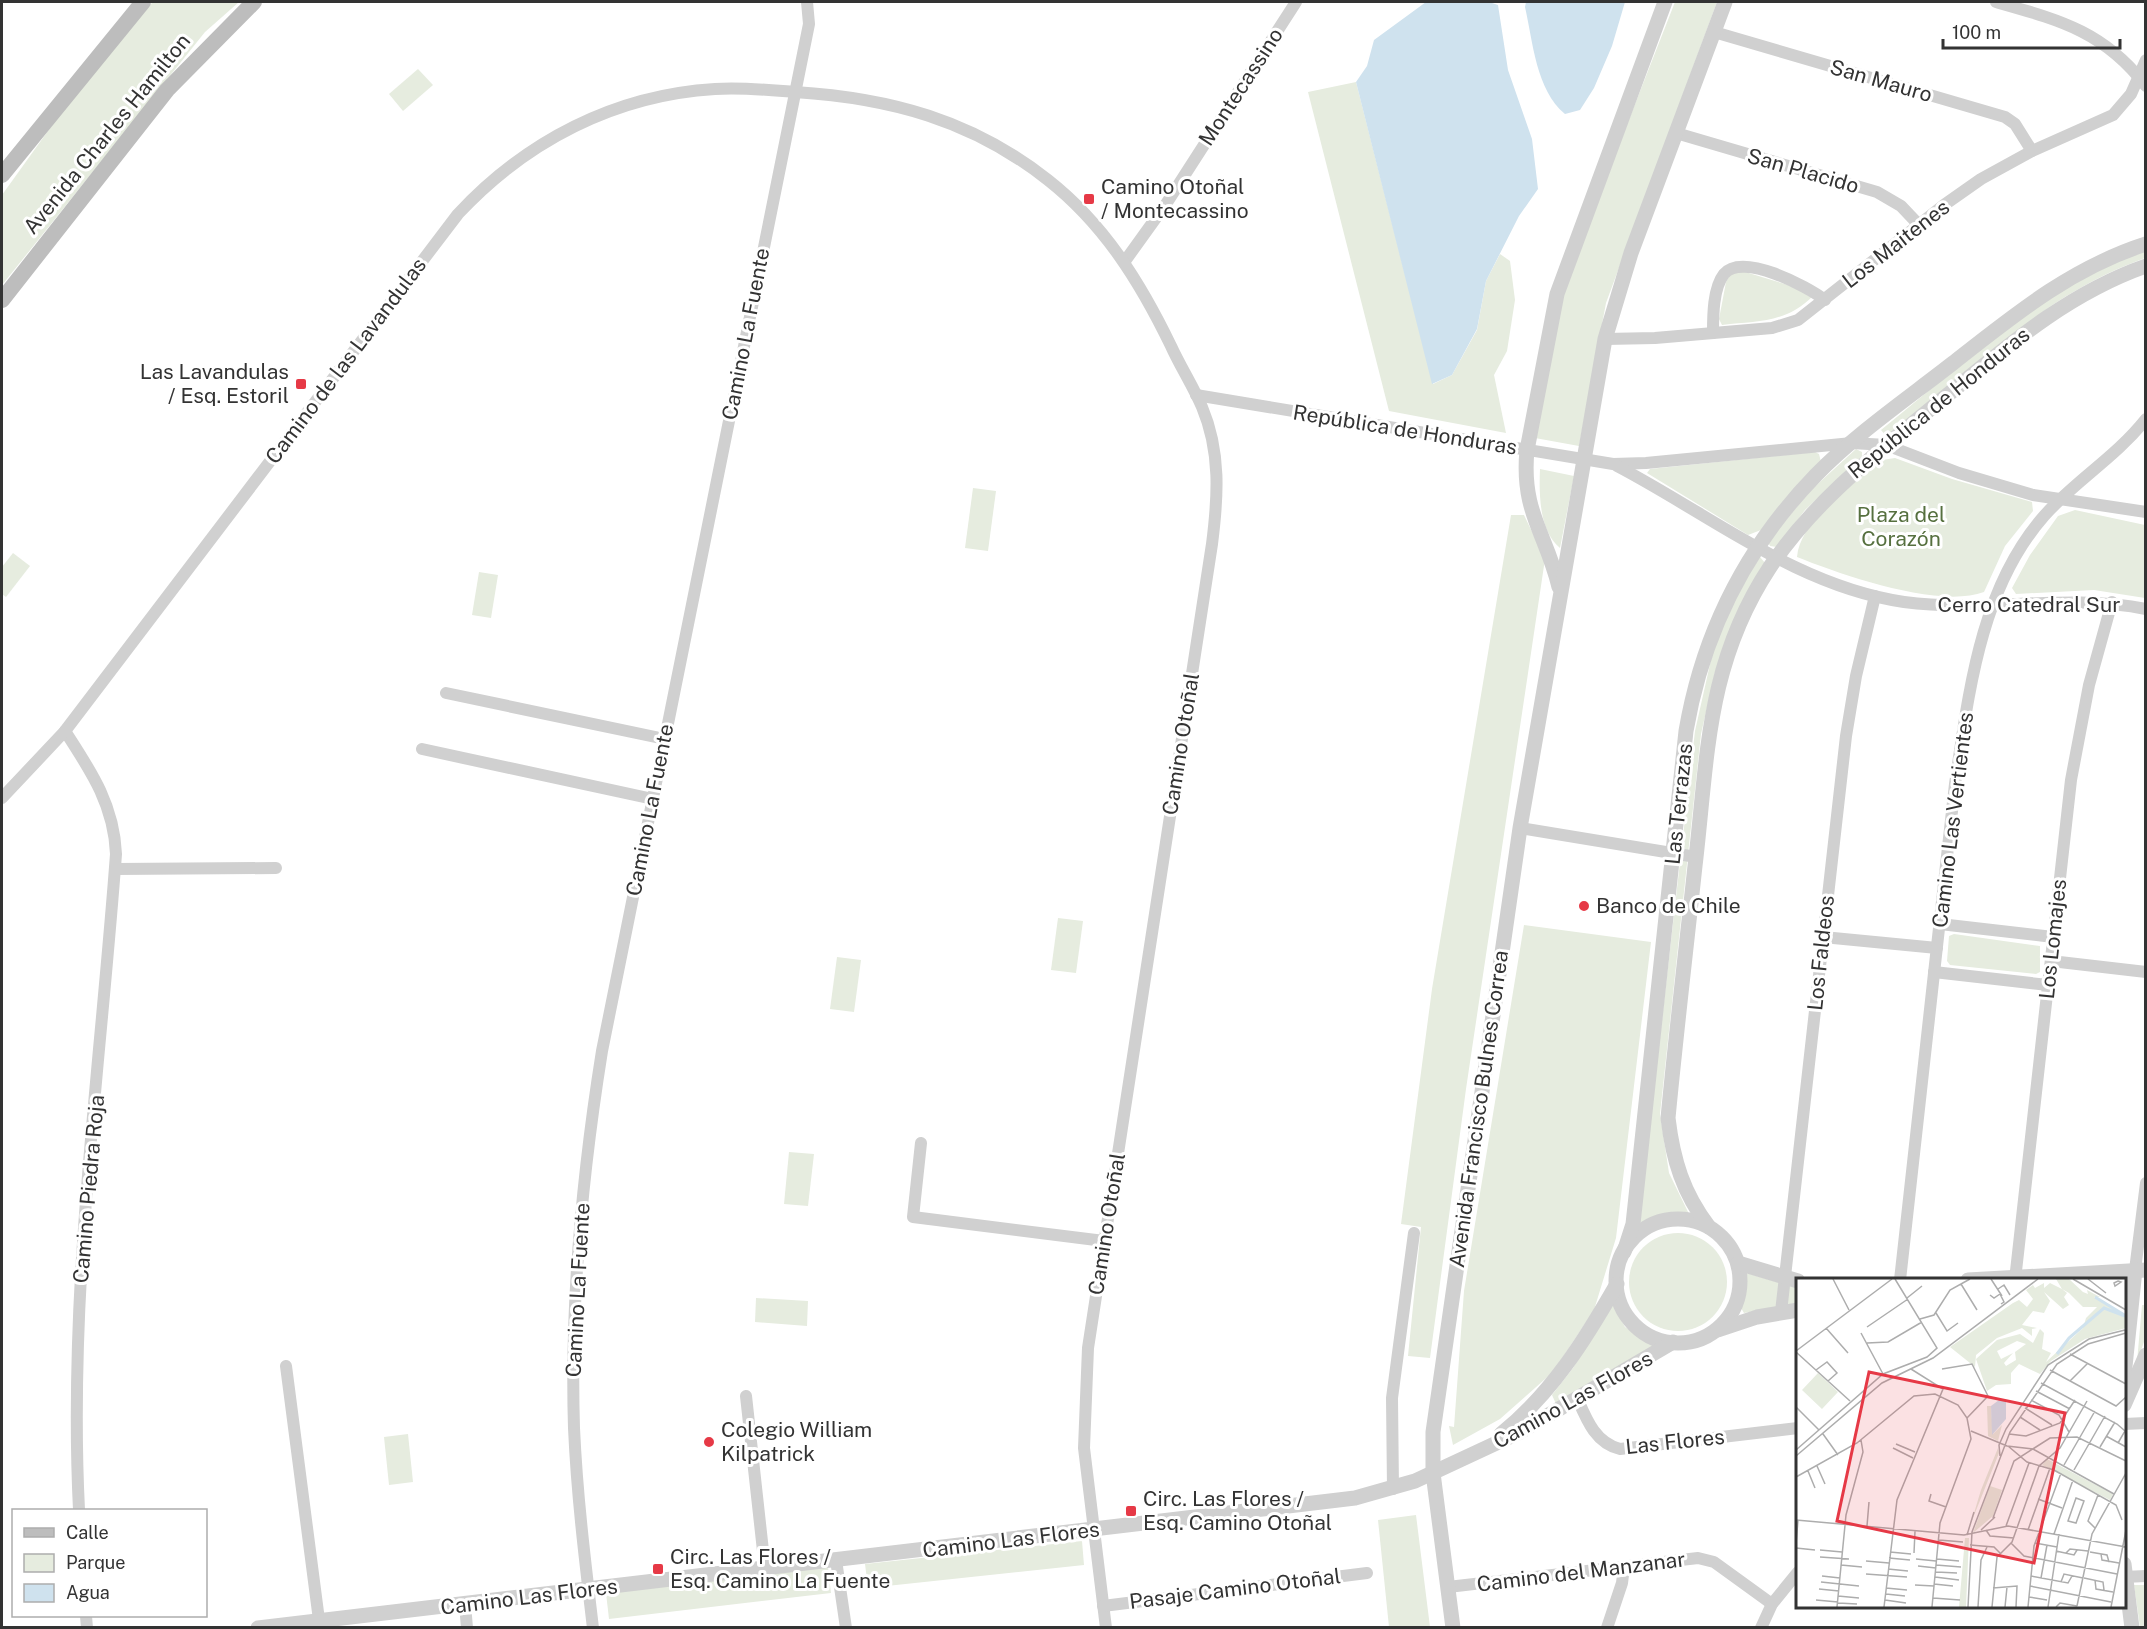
<svg xmlns="http://www.w3.org/2000/svg" width="2147" height="1629" viewBox="0 0 2147 1629" font-family="'Public Sans',sans-serif">
  <rect width="100%" height="100%" fill="#fff"/>
  <g fill="#e6ecdf">
    <path d="M 153,2 L 239,2 L 205,32 L 2,285 L 2,195 L 114,39 Z"/>
    <path d="M 1675,2 L 1717,2 L 1606,303 L 1579,446 L 1535,438 L 1563,288 Z"/>
    <path d="M 418,69 L 433,85 L 403,111 L 389,94 Z"/>
    <path d="M 1356,82 L 1433,384 L 1452,375 L 1477,330 L 1486,281 L 1500,254 L 1510,261 L 1515,300 L 1507,351 L 1494,375 L 1506,433 L 1389,411 L 1308,92 Z"/>
    <path d="M 2145,249 L 2145,258 C 2109,271 2073,290 2041,313 L 1886,436 L 1881,430 C 1963,364 2044,285 2145,249 Z"/>
    <path d="M 1742,271 L 1801,289 L 1813,296 C 1786,323 1758,321 1722,325 L 1719,319 L 1726,282 L 1731,273 Z"/>
    <path d="M 1856,449 L 1862,452 L 1862,456 L 1805,510 L 1777,547 L 1770,546 L 1768,542 L 1810,491 Z"/>
    <path d="M 1815,452 L 1819,454 L 1821,462 L 1761,530 L 1748,535 L 1647,473 L 1650,469 Z"/>
    <path d="M 1895,458 L 1952,479 L 2032,502 L 2033,511 L 2005,546 L 1984,592 C 1939,609 1842,575 1797,557 C 1800,519 1855,484 1882,460 Z"/>
    <path d="M 1540,469 L 1574,476 L 1560,548 C 1539,531 1539,494 1540,469 Z"/>
    <path d="M 973,488 L 996,491 L 988,551 L 965,548 Z"/>
    <path d="M 2075,510 L 2145,525 L 2145,598 L 2094,590 L 2016,594 L 2012,588 L 2030,555 L 2058,516 Z"/>
    <path d="M 1511,515 L 1524,515 L 1545,559 L 1466,1089 L 1430,1358 L 1408,1356 L 1421,1227 L 1401,1224 L 1432,989 Z"/>
    <path d="M 13,553 L 30,566 L 6,597 L 2,594 L 2,567 Z"/>
    <path d="M 1760,557 L 1765,563 L 1715,672 L 1701,734 L 1660,1114 L 1669,1173 L 1689,1214 C 1670,1213 1659,1215 1642,1224 L 1639,1221 L 1695,731 L 1715,642 L 1742,585 Z"/>
    <path d="M 479,572 L 498,575 L 491,618 L 472,615 Z"/>
    <path d="M 1058,918 L 1083,921 L 1076,973 L 1051,970 Z"/>
    <path d="M 1524,925 L 1651,942 L 1616,1238 L 1594,1310 L 1553,1372 L 1500,1419 L 1453,1445 L 1449,1426 L 1454,1427 L 1464,1291 Z"/>
    <path d="M 1954,934 L 2040,946 L 2040,972 L 2036,974 L 1950,965 L 1947,961 L 1949,936 Z"/>
    <path d="M 837,957 L 861,960 L 854,1012 L 830,1009 Z"/>
    <path d="M 789,1152 L 814,1154 L 808,1206 L 784,1204 Z"/>
    <circle cx="1678" cy="1282" r="49"/>
    <path d="M 1743,1272 L 1797,1288 L 1797,1303 L 1744,1313 L 1741,1308 L 1745,1288 Z"/>
    <path d="M 756,1298 L 808,1301 L 807,1326 L 755,1322 Z"/>
    <path d="M 1613,1305 L 1625,1327 L 1654,1346 L 1556,1404 L 1552,1395 L 1573,1368 Z"/>
    <path d="M 2142,1305 L 2145,1305 L 2145,1339 L 2137,1362 Z"/>
    <path d="M 408,1434 L 413,1482 L 389,1485 L 384,1437 Z"/>
    <path d="M 1416,1515 L 1430,1627 L 1389,1627 L 1378,1520 Z"/>
    <path d="M 1082,1541 L 1084,1565 L 868,1588 L 865,1564 Z"/>
    <path d="M 828,1567 L 831,1593 L 609,1619 L 606,1593 Z"/>
    <path d="M 2134,1585 L 2145,1585 L 2145,1627 L 2140,1627 Z"/>
  </g>
  <g fill="#cfe2ee">
    <path d="M 1426,2 L 1489,2 L 1498,5 L 1508,70 L 1532,139 L 1538,189 L 1519,216 L 1486,281 L 1477,329 L 1452,375 L 1432,384 L 1356,82 L 1367,66 L 1374,40 Z"/>
    <path d="M 1526,2 L 1625,2 L 1612,46 L 1594,88 L 1580,110 L 1565,114 C 1536,90 1533,42 1525,7 Z"/>
  </g>
  <g fill="none" stroke-linecap="round" stroke-linejoin="round">
    <g stroke="#d0d0d0" stroke-width="12">
      <path d="M 1996,2 C 2059,20 2104,31 2146,86"/>
      <path d="M 1714,32 L 2005,117 L 2015,124 L 2032,151"/>
      <path d="M 1676,133 L 1877,192 L 1901,206 L 1919,225"/>
      <path d="M 1125,261 L 1166,204 L 1296,2"/>
      <path d="M 1713,333 C 1713,316 1713,288 1724,274 C 1742,252 1807,286 1825,300"/>
      <path d="M 1605,339 L 1655,338 L 1772,328 L 1798,320 L 1944,205 L 1981,179 L 2032,151 L 2113,115 L 2131,94 L 2146,60"/>
      <path d="M 1196,395 L 1613,464 L 1646,463 L 1852,443 L 1886,445 L 1959,473 L 2033,495 L 2146,512"/>
      <path d="M 1617,466 C 1711,515 1796,586 1904,602 C 1986,613 2066,593 2146,609"/>
      <path d="M 446,693 L 665,739"/>
      <path d="M 65,731 C 91,771 114,805 116,854 C 100,1072 68,1291 79,1510"/>
      <path d="M 422,749 L 653,799"/>
      <path d="M 2,798 L 65,731 L 458,214 C 526,141 615,95 715,89 C 742,87 769,90 795,92 C 890,98 972,120 1048,180 C 1104,224 1140,282 1171,346 C 1180,366 1193,386 1202,407 C 1221,452 1218,497 1212,544 L 1088,1348 L 1084,1448 L 1106,1628"/>
      <path d="M 1520,828 L 1696,857"/>
      <path d="M 115,869 L 276,868"/>
      <path d="M 1940,924 L 2053,937"/>
      <path d="M 1823,937 L 1937,948"/>
      <path d="M 2051,961 L 2146,972"/>
      <path d="M 1934,972 L 2048,985"/>
      <path d="M 921,1143 L 913,1217 L 1104,1241"/>
      <path d="M 2135,1270 L 2146,1183"/>
      <path d="M 1900,1280 L 1955,784 C 1969,692 1980,589 2044,516 C 2075,481 2116,457 2146,419"/>
      <path d="M 2015,1280 L 2071,780 L 2089,685 L 2112,602"/>
      <path d="M 1781,1312 L 1846,736 L 1856,676 L 1875,596"/>
      <path d="M 286,1366 L 319,1620"/>
      <path d="M 746,1396 L 765,1569"/>
      <path d="M 1578,1400 C 1587,1421 1596,1443 1620,1449 L 1798,1428"/>
      <path d="M 2124,1424 L 2146,1423"/>
      <path d="M 1393,1489 L 1392,1398 L 1414,1233"/>
      <path d="M 836,1560 L 846,1628"/>
      <path d="M 2124,1577 L 2146,1576"/>
      <path d="M 1448,1587 L 1698,1558 L 1714,1562 L 1772,1604"/>
      <path d="M 465,1604 L 467,1628"/>
      <path d="M 1103,1606 L 1367,1573"/>
      <path d="M 86,1616 L 87,1628"/>
      <path d="M 593,1628 C 585,1561 577,1495 574,1428 C 570,1301 582,1176 602,1051 L 809,24 L 807,2"/>
      <path d="M 1607,1628 L 1622,1583 L 1624,1567"/>
      <path d="M 1761,1628 L 1772,1604 L 1798,1572"/>
    </g>
    <g stroke="#d0d0d0" stroke-width="15">
      <path d="M 1559,587 C 1546,533 1521,512 1527,450 L 1557,294 L 1665,2"/>
      <circle cx="1678" cy="1281" r="62"/>
      <path d="M 1709,1227 C 1683,1193 1673,1160 1668,1118 C 1676,1034 1686,950 1695,866 C 1708,756 1706,664 1770,567 C 1815,500 1878,452 1939,402 C 2004,349 2066,294 2146,266"/>
      <path d="M 1624,1252 L 1633,1224 L 1686,731 C 1703,632 1746,547 1816,475 C 1857,433 1907,399 1953,363 C 2014,315 2071,268 2146,244"/>
      <path d="M 1738,1263 L 1798,1281"/>
      <path d="M 1968,1280 L 2146,1270"/>
      <path d="M 1718,1330 L 1757,1317 L 1798,1310"/>
      <path d="M 2124,1376 L 2135,1270"/>
      <path d="M 2124,1405 L 2146,1355"/>
      <path d="M 1501,1434 C 1552,1393 1585,1340 1617,1284"/>
      <path d="M 2124,1564 L 2132,1628"/>
      <path d="M 258,1628 L 1355,1498 L 1415,1481 L 1518,1433 L 1673,1342"/>
      <path d="M 1453,1628 L 1433,1473 L 1433,1432 L 1520,828 L 1605,339 L 1631,253 L 1725,2"/>
    </g>
    <g stroke="#bdbdbd" stroke-width="16">
      <path d="M 2,175 L 143,2"/>
      <path d="M 2,300 L 167,90 L 254,2"/>
    </g>
  </g>
  <g fill="#e63946" stroke="#fff" stroke-width="2">
    <rect x="1083" y="193" width="12" height="12" rx="3"/>
    <rect x="295" y="378" width="12" height="12" rx="3"/>
    <circle cx="1584" cy="906" r="6"/>
    <circle cx="709" cy="1442" r="6"/>
    <rect x="1125" y="1505" width="12" height="12" rx="3"/>
    <rect x="652" y="1563" width="12" height="12" rx="3"/>
  </g>
  <g text-anchor="middle" stroke-width="6" stroke-linejoin="round" paint-order="stroke">
    <g font-size="21" fill="#333" stroke="#fff">
      <text transform="translate(1881 81) rotate(16)" y="7">San Mauro</text>
      <text transform="translate(1241 87) rotate(-57)" y="7">Montecassino</text>
      <text transform="translate(107 134) rotate(-51)" y="7">Avenida Charles Hamilton</text>
      <text transform="translate(1803 171) rotate(16)" y="7">San Placido</text>
      <text transform="translate(1896 244) rotate(-38)" y="7">Los Maitenes</text>
      <text transform="translate(746 334) rotate(-79)" y="7">Camino La Fuente</text>
      <text transform="translate(346 361) rotate(-53)" y="7">Camino de las Lavandulas</text>
      <text transform="translate(1939 403) rotate(-39)" y="7">República de Honduras</text>
      <text transform="translate(1405 430) rotate(9)" y="7">República de Honduras</text>
      <text x="2029" y="612">Cerro Catedral Sur</text>
      <text transform="translate(1181 744) rotate(-81)" y="7">Camino Otoñal</text>
      <text transform="translate(1679 804) rotate(-84)" y="7">Las Terrazas</text>
      <text transform="translate(650 810) rotate(-79)" y="7">Camino La Fuente</text>
      <text transform="translate(1953 820) rotate(-83)" y="7">Camino Las Vertientes</text>
      <text transform="translate(2053 939) rotate(-84)" y="7">Los Lomajes</text>
      <text transform="translate(1821 953) rotate(-84)" y="7">Los Faldeos</text>
      <text transform="translate(1479 1109) rotate(-82)" y="7">Avenida Francisco Bulnes Correa</text>
      <text transform="translate(89 1189) rotate(-85)" y="7">Camino Piedra Roja</text>
      <text transform="translate(1107 1224) rotate(-81)" y="7">Camino Otoñal</text>
      <text transform="translate(578 1290) rotate(-87)" y="7">Camino La Fuente</text>
      <text transform="translate(1573 1400) rotate(-29)" y="7">Camino Las Flores</text>
      <text transform="translate(1675 1442) rotate(-6)" y="7">Las Flores</text>
      <text transform="translate(1011 1540) rotate(-7)" y="7">Camino Las Flores</text>
      <text transform="translate(1581 1572) rotate(-7)" y="7">Camino del Manzanar</text>
      <text transform="translate(1235 1589) rotate(-7)" y="7">Pasaje Camino Otoñal</text>
      <text transform="translate(529 1597) rotate(-7)" y="7">Camino Las Flores</text>
    </g>
    <g font-size="21" fill="#333" stroke="#fff" text-anchor="start">
      <text x="1101" y="194">Camino Otoñal<tspan x="1101" dy="24">/ Montecassino</tspan></text>
      <text x="289" y="379" text-anchor="end">Las Lavandulas<tspan x="289" dy="24">/ Esq. Estoril</tspan></text>
      <text x="1596" y="913">Banco de Chile</text>
      <text x="721" y="1437">Colegio William<tspan x="721" dy="24">Kilpatrick</tspan></text>
      <text x="1143" y="1506">Circ. Las Flores /<tspan x="1143" dy="24">Esq. Camino Otoñal</tspan></text>
      <text x="670" y="1564">Circ. Las Flores /<tspan x="670" dy="24">Esq. Camino La Fuente</tspan></text>
    </g>
    <g font-size="21" fill="#56703f" stroke="#fff">
      <text x="1901" y="522">Plaza del<tspan x="1901" dy="24">Corazón</tspan></text>
    </g>
  </g>
  <g transform="translate(1796 1278)">
    <rect width="330" height="330" fill="#fff"/>
    <path d="M 260,1 L 273,1 L 287,14 L 292,16 L 291,12 L 304,19 L 298,19 L 330,39 L 330,50 L 289,61 L 255,83 L 244,96 L 223,86 L 215,95 L 215,106 L 200,107 L 191,113 L 180,81 L 201,62 L 224,56 L 237,65 L 244,51 L 248,55 L 246,71 L 255,75 L 250,84 L 287,50 L 290,40 L 301,29 L 287,29 L 273,15 L 266,11 L 271,15 L 268,19 L 273,27 L 267,31 L 248,14 L 254,23 L 248,35 L 237,33 L 226,47 L 241,50 L 236,51 L 236,58 L 226,50 L 201,60 L 180,77 L 179,89 L 154,69 L 217,25 L 223,22 L 231,29 L 237,21 L 230,12 L 237,7 L 239,10 L 248,5 L 248,10 L 254,5 L 266,11 ZM 221,63 L 230,66 L 219,74 L 220,82 L 210,88 L 208,85 L 217,75 L 205,81 L 201,73 ZM 22,95 L 42,114 L 26,131 L 6,112 ZM 191,128 L 195,128 L 197,156 L 206,147 L 202,163 L 192,158 ZM 202,170 L 203,175 L 175,245 L 185,212 ZM 251,181 L 317,216 L 314,222 L 246,187 ZM 194,208 L 206,212 L 197,238 L 177,255 ZM 169,260 L 173,260 L 170,329 L 163,329 Z" fill="#e6ecdf" fill-rule="evenodd"/>
    <path d="M 203,122 L 210,123 L 210,141 L 196,157 L 195,128 Z" fill="#cfe2ee"/>
    <path fill="none" stroke="#cfe2ee" stroke-width="3" d="M 299,19 L 330,38M 261,76 L 273,60 L 308,30 L 329,38"/>
    <path fill="none" stroke="#adadad" stroke-width="1.5" d="M 37,1 L 53,32M 195,1 L 206,18M 277,1 L 330,32M 292,1 L 310,15M 322,3 L 325,4 L 319,8 L 318,5 ZM 165,6 L 181,32M 202,11 L 208,7 L 214,17M 194,17 L 198,20 L 204,16 L 208,24 L 205,26M 111,20 L 126,8M 140,35 L 151,53 L 162,45M 124,41 L 138,37 L 154,12 L 174,1M 71,49 L 112,21M 30,50 L 52,75M 65,55 L 87,96M 71,65 L 92,64 L 126,44M 0,73 L 96,1M 0,74 L 54,123M 274,76 L 330,106M 146,91 L 176,86 L 192,118 L 171,140M 20,92 L 31,84 L 41,95 L 32,103M 254,92 L 320,128 L 330,119M 274,103 L 292,85M 245,105 L 321,146 L 329,153 L 322,165M 240,113 L 274,131M 235,122 L 263,137 L 273,154M 0,129 L 23,152M 229,130 L 256,147M 224,139 L 244,152M 175,153 L 211,168 L 237,171 L 318,216M 27,156 L 42,177M 213,156 L 230,158 L 264,145 L 279,122M 310,158 L 330,169M 100,166 L 119,174M 212,168 L 231,184 L 258,192 L 320,227 L 326,242M 304,169 L 319,144M 97,170 L 117,180M 0,172 L 87,96 L 131,79 L 141,70 L 99,1M 0,178 L 86,105 L 137,80 L 242,1M 204,178 L 203,167 L 210,151 L 252,87 L 293,61 L 329,52M 268,187 L 299,133M 21,188 L 29,206M 278,192 L 309,138M 12,193 L 19,210M 0,199 L 61,165 L 118,118 L 139,116 L 162,127 L 171,140 L 175,161 L 144,245 L 136,329M 135,216 L 133,223 L 150,229M 280,220 L 288,223 L 280,245 L 272,243 ZM 242,221 L 266,230M 197,240 L 218,183 L 254,160 L 281,159 L 330,183M 0,242 L 168,257 L 212,248 L 330,269M 71,248 L 73,224M 210,248 L 233,185M 299,250 L 292,243 L 302,217M 185,252 L 199,239M 190,252 L 194,258 L 218,260M 232,252 L 254,190M 258,256 L 277,202M 171,257 L 178,234M 143,262 L 167,264M 215,265 L 228,278 L 321,296M 239,265 L 261,269M 0,266 L 2,242M 174,267 L 198,269 L 204,275M 0,270 L 19,272M 24,272 L 46,274M 260,273 L 278,277 L 281,272M 94,274 L 115,276M 294,274 L 311,277 L 313,284M 118,275 L 119,253M 270,275 L 274,271 L 292,273M 305,276 L 306,282 L 323,285M 24,279 L 53,281M 93,280 L 114,282M 120,281 L 140,283M 141,281 L 163,283M 70,283 L 93,285M 45,287 L 66,289M 140,287 L 165,289M 122,288 L 140,290M 92,291 L 112,293M 140,294 L 161,295M 70,296 L 111,299M 26,298 L 44,300M 235,298 L 272,305 L 276,298M 139,299 L 163,302M 245,300 L 251,267M 288,300 L 307,304 L 308,312M 299,302 L 300,311 L 317,314M 25,304 L 63,308M 265,304 L 268,296 L 287,300M 138,306 L 157,308M 119,307 L 138,308M 234,308 L 315,324M 90,310 L 111,312M 197,310 L 221,308 L 220,329M 23,311 L 43,313M 90,316 L 109,318M 42,318 L 63,320M 233,319 L 251,322M 137,320 L 164,322M 20,322 L 42,324M 89,322 L 110,325M 42,325 L 61,326M 281,328 L 296,256 L 330,195M 41,329 L 50,237 L 67,174 L 65,162M 88,329 L 101,222 L 147,111 L 115,91M 172,329 L 176,254 L 214,154 L 261,86 L 292,66 L 330,55 L 329,52M 182,329 L 185,282 L 191,269M 196,329 L 201,279 L 216,264 L 243,188 L 264,170 L 291,123M 209,329 L 211,309M 232,329 L 238,268 L 265,195M 252,329 L 263,256M 260,329 L 264,325 L 281,328M 315,329 L 330,252"/>
    <path fill="#e63946" fill-opacity="0.15" stroke="#e63946" stroke-width="3" d="M 73,94 L 269,135 L 238,285 L 41,243 Z"/>
    <rect width="330" height="330" fill="none" stroke="#333" stroke-width="3"/>
  </g>
  <rect width="2147" height="1629" fill="none" stroke="#333333" stroke-width="6"/>
  <rect x="12" y="1509" width="195" height="108" fill="#ffffff" stroke="#adadad" stroke-width="1.5"/>
  <rect x="24" y="1528" width="30" height="9" fill="#bdbdbd" stroke="#adadad" stroke-width="1.5"/>
  <text x="66" y="1539" font-size="18" fill="#333333">Calle</text>
  <rect x="24" y="1554" width="30" height="18" fill="#e6ecdf" stroke="#adadad" stroke-width="1.5"/>
  <text x="66" y="1569" font-size="18" fill="#333333">Parque</text>
  <rect x="24" y="1584" width="30" height="18" fill="#cfe2ee" stroke="#adadad" stroke-width="1.5"/>
  <text x="66" y="1599" font-size="18" fill="#333333">Agua</text>
  <path d="M1943 39v9h177v-9" fill="none" stroke="#333333" stroke-width="3"/>
  <text x="1952" y="39" font-size="18" fill="#333333" stroke="#ffffff" stroke-width="4.5" paint-order="stroke">100 m</text>
</svg>
